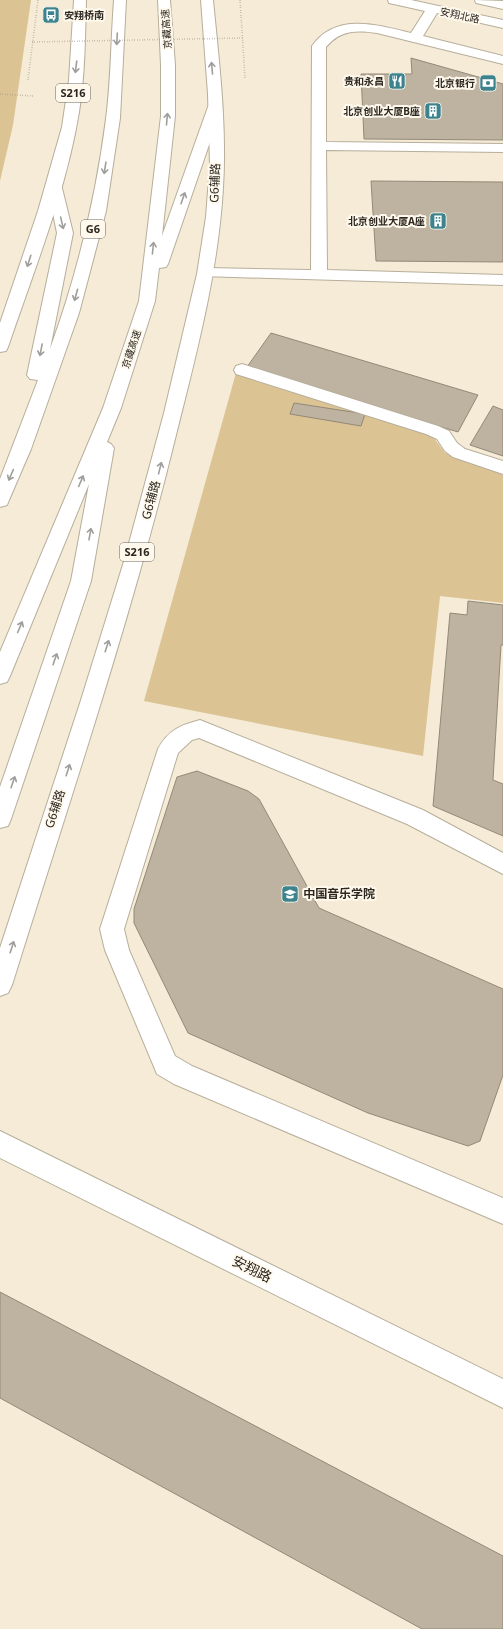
<svg xmlns="http://www.w3.org/2000/svg" width="503" height="1629" viewBox="0 0 503 1629" font-family="'Noto Sans','Noto Sans SC',sans-serif">
  <rect width="100%" height="100%" fill="#f5ebd7"/>
  <g fill="#dbc394">
    <path d="M 0,0 L 31,0 L 13,125 L 0,181 Z"/>
    <path d="M 236,373 L 431,434 L 445,453 L 503,474 L 503,603 L 440,596 L 423,756 L 144,701 Z"/>
  </g>
  <g fill="#bdb3a0" stroke="#928977">
    <path d="M 411,58 L 503,84 L 503,140 L 364,139 L 361,74 L 412,74 Z"/>
    <path d="M 371,181 L 503,182 L 503,262 L 376,261 Z"/>
    <path d="M 271,333 L 478,395 L 458,432 L 247,367 Z"/>
    <path d="M 294,403 L 365,414 L 361,426 L 290,414 Z"/>
    <path d="M 493,406 L 503,410 L 503,456 L 470,445 Z"/>
    <path d="M 468,601 L 503,605 L 503,645 L 501,645 L 493,780 L 503,784 L 503,836 L 433,806 L 450,613 L 467,615 Z"/>
    <path d="M 197,771 L 248,791 L 259,799 L 319,908 L 503,989 L 503,1075 L 480,1141 L 468,1146 L 368,1113 L 188,1033 L 134,923 L 134,909 L 177,777 Z"/>
    <path d="M 0,1292 L 503,1556 L 503,1629 L 422,1629 L 0,1398 Z"/>
  </g>
  <g fill="none" stroke-linecap="round" stroke-linejoin="round">
    <defs>
      <g id="minor">
        <path d="M 388,0 L 411,0 L 503,20 L 503,28 L 437,13 L 423,36 L 503,56 L 503,64 L 377,33 C 356,30 340,30 326,47 L 326,142 L 503,144 L 503,152 L 326,150 L 327,270 L 503,275 L 503,285 L 201,276 L 199,273 L 201,270 L 207,268 L 311,270 L 312,46 C 336,12 378,25 411,33 L 425,11 L 389,3 Z"/>
        <path d="M 242,364 L 438,426 L 449,431 L 457,443 L 465,449 L 503,461 L 503,474 L 453,457 L 445,451 L 437,439 L 426,434 L 236,374 L 234,370 L 236,366 Z"/>
        <path d="M 200,720 L 423,810 L 503,853 L 503,874 L 407,824 L 199,738 L 192,740 L 178,753 L 124,929 L 129,950 L 175,1056 L 192,1066 L 503,1198 L 503,1224 L 174,1084 L 157,1074 L 105,950 L 100,929 L 158,749 C 168,730 181,725 200,720 Z"/>
        <path d="M 0,1131 L 503,1379 L 503,1408 L 0,1158 Z"/>
      </g>
      <g id="major">
        <path d="M 74,0 L 86,0 C 85,37 85,75 79,112 C 66,192 34,270 8,347 L 6,351 L 0,352 L 0,323 L 38,211 L 62,127 L 69,80 Z"/>
        <path d="M 201,0 L 213,0 C 219,62 227,125 223,188 C 218,275 195,359 174,443 C 129,626 68,805 12,985 L 8,993 L 0,996 L 0,948 L 81,700 L 125,558 L 164,413 L 197,274 L 206,217 L 210,165 L 208,94 Z"/>
        <path d="M 475,0 L 503,1 L 503,9 L 476,3 Z"/>
      </g>
      <g id="highway">
        <path d="M 114,0 L 126,0 L 120,118 L 106,211 L 79,313 L 31,449 L 9,500 L 7,505 L 0,507 L 0,479 L 38,380 L 30,379 L 27,375 L 57,233 L 47,184 L 49,181 L 59,181 L 61,184 L 73,233 L 50,349 C 77,275 96,197 106,119 C 111,80 111,39 114,0 Z"/>
        <path d="M 158,0 L 170,0 L 175,65 L 175,116 L 162,236 L 208,107 L 210,104 L 220,104 L 222,107 L 168,264 L 166,267 L 159,268 L 155,301 L 121,408 L 107,442 L 111,444 L 114,448 L 91,581 L 11,819 L 8,826 L 0,828 L 0,787 L 71,581 L 89,484 L 10,676 L 7,682 L 0,684 L 0,652 L 103,408 L 139,301 L 161,116 L 161,65 Z"/>
      </g>
    </defs>
    <use href="#minor" stroke="#b7ae9b" stroke-width="2"/>
    <use href="#major" stroke="#b7ae9b" stroke-width="2"/>
    <use href="#highway" stroke="#b7ae9b" stroke-width="2"/>
    <g stroke="#989183" stroke-width="1.5" stroke-dasharray="0.5 2" stroke-linecap="butt">
      <path d="M 240,0 L 245,78"/>
      <path d="M 28,80 L 38,0"/>
      <path d="M 0,94 L 33,96"/>
    </g>
    <use href="#minor" fill="#fff" fill-rule="evenodd"/>
    <use href="#major" fill="#fff" fill-rule="evenodd"/>
    <use href="#highway" fill="#fff" fill-rule="evenodd"/>
    <path stroke="#989183" stroke-width="1.5" stroke-dasharray="0.5 2" stroke-linecap="butt" d="M 32,42 L 243,38"/>
  </g>
  <defs><path id="oneway-shaft" d="M-6 0H5M1.5-3L5.5 0L1.5 3" fill="none" stroke-width="1.6" stroke-linecap="round" stroke-linejoin="round"/></defs>
  <g stroke="#a09e9b">
    <use href="#oneway-shaft" transform="translate(117 39) rotate(93)"/>
    <use href="#oneway-shaft" transform="translate(76 67) rotate(97)"/>
    <use href="#oneway-shaft" transform="translate(212 68) rotate(-95)"/>
    <use href="#oneway-shaft" transform="translate(167 119) rotate(-85)"/>
    <use href="#oneway-shaft" transform="translate(105 168) rotate(99)"/>
    <use href="#oneway-shaft" transform="translate(183 198) rotate(-71)"/>
    <use href="#oneway-shaft" transform="translate(62 223) rotate(77)"/>
    <use href="#oneway-shaft" transform="translate(153 248) rotate(-84)"/>
    <use href="#oneway-shaft" transform="translate(29 261) rotate(108)"/>
    <use href="#oneway-shaft" transform="translate(76 295) rotate(105)"/>
    <use href="#oneway-shaft" transform="translate(41 350) rotate(101)"/>
    <use href="#oneway-shaft" transform="translate(160 468) rotate(-76)"/>
    <use href="#oneway-shaft" transform="translate(11 475) rotate(113)"/>
    <use href="#oneway-shaft" transform="translate(81 481) rotate(-67)"/>
    <use href="#oneway-shaft" transform="translate(90 534) rotate(-80)"/>
    <use href="#oneway-shaft" transform="translate(20 627) rotate(-67)"/>
    <use href="#oneway-shaft" transform="translate(107 646) rotate(-72)"/>
    <use href="#oneway-shaft" transform="translate(55 659) rotate(-71)"/>
    <use href="#oneway-shaft" transform="translate(68 770) rotate(-72)"/>
    <use href="#oneway-shaft" transform="translate(13 782) rotate(-71)"/>
    <use href="#oneway-shaft" transform="translate(12 947) rotate(-72)"/>
  </g>
  <defs>
    <symbol id="bus-square" viewBox="-11 -11 22 22"><rect x="-9" y="-9" width="18" height="18" rx="4" fill="#3d838e" stroke="#fff8ec"/><path d="M-5-6H5V4H4V6H2V4H-2V6H-4V4H-5ZM-3.5-4V0h7V-4ZM-3.5 1.2v1.5H-2V1.2ZM2 1.2v1.5H3.5V1.2Z" fill="#fff"/></symbol>
    <symbol id="restaurant-square" viewBox="-11 -11 22 22"><rect x="-9" y="-9" width="18" height="18" rx="4" fill="#3d838e" stroke="#fff8ec"/><path d="M-5-6h1v4h1v-4h1v4h1v-4h1v5L-1.5 .5V6h-2V.5L-5-1ZM5-6V6H3V1.5H1.5Q1.5-4 5-6Z" fill="#fff"/></symbol>
    <symbol id="bank-square" viewBox="-11 -11 22 22"><rect x="-9" y="-9" width="18" height="18" rx="4" fill="#3d838e" stroke="#fff8ec"/><path d="M-6-4H6V4H-6ZM0-2.3a2.3 2.3 0 1 0 0 4.6a2.3 2.3 0 1 0 0-4.6Z" fill="#fff"/></symbol>
    <symbol id="building-square" viewBox="-11 -11 22 22"><rect x="-9" y="-9" width="18" height="18" rx="4" fill="#3d838e" stroke="#fff8ec"/><path d="M-4-6H4V6H1V3H-1V6H-4ZM-2.5-4.3h1.7v1.8h-1.7ZM.8-4.3h1.7v1.8H.8ZM-2.5-1h1.7V.8h-1.7ZM.8-1h1.7V.8H.8Z" fill="#fff"/></symbol>
    <symbol id="university-square" viewBox="-11 -11 22 22"><rect x="-9" y="-9" width="18" height="18" rx="4" fill="#3d838e" stroke="#fff8ec"/><path d="M0-5L7-2L0 1L-7-2ZM-4 1L0 2.5L4 1V4Q0 6-4 4Z" fill="#fff"/></symbol>
  </defs>
  <g fill-rule="evenodd">
    <use href="#bus-square" x="41" y="5" width="20" height="20"/>
    <use href="#restaurant-square" x="387" y="71" width="20" height="20"/>
    <use href="#bank-square" x="478" y="73" width="20" height="20"/>
    <use href="#building-square" x="423" y="101" width="20" height="20"/>
    <use href="#building-square" x="428" y="211" width="20" height="20"/>
    <use href="#university-square" x="280" y="884" width="20" height="20"/>
  </g>
  <g text-anchor="middle" stroke-width="4" stroke-linejoin="round" paint-order="stroke">
    <g font-size="10" font-weight="bold" fill="#2c2821" stroke="#fff8ec" text-anchor="end">
      <text x="64" y="19" text-anchor="start">安翔桥南</text>
      <text x="384" y="85">贵和永昌</text>
      <text x="475" y="87">北京银行</text>
      <text x="420" y="115">北京创业大厦B座</text>
      <text x="425" y="225">北京创业大厦A座</text>
    </g>
    <g font-size="10" fill="#2c2821" stroke="#fff8ec">
      <text transform="translate(460 15) rotate(12)" y="4">安翔北路</text>
      <text transform="translate(166 29) rotate(-94)" y="4">京藏高速</text>
      <text transform="translate(131 349) rotate(-72)" y="4">京藏高速</text>
    </g>
    <g fill="#fff8ec" stroke="#6b665e" stroke-width="1">
      <rect x="56" y="84" width="34" height="18" rx="3"/>
      <rect x="81" y="220" width="24" height="18" rx="3"/>
      <rect x="120" y="543" width="34" height="18" rx="3"/>
    </g>
    <g font-size="11" font-weight="bold" fill="#2c2821">
      <text x="73" y="97">S216</text>
      <text x="93" y="233">G6</text>
      <text x="137" y="556">S216</text>
    </g>
    <g font-size="12" fill="#2c2821" stroke="#fff8ec">
      <text transform="translate(215 183) rotate(-88)" y="4">G6辅路</text>
      <text transform="translate(151 500) rotate(-75)" y="4">G6辅路</text>
      <text transform="translate(55 809) rotate(-72)" y="4">G6辅路</text>
    </g>
    <g font-size="12" font-weight="bold" fill="#2c2821" stroke="#fff8ec" text-anchor="start">
      <text x="303" y="898">中国音乐学院</text>
    </g>
    <g font-size="14" fill="#2c2821" stroke="#fff8ec">
      <text transform="translate(252 1269) rotate(26)" y="5">安翔路</text>
    </g>
  </g>
</svg>
